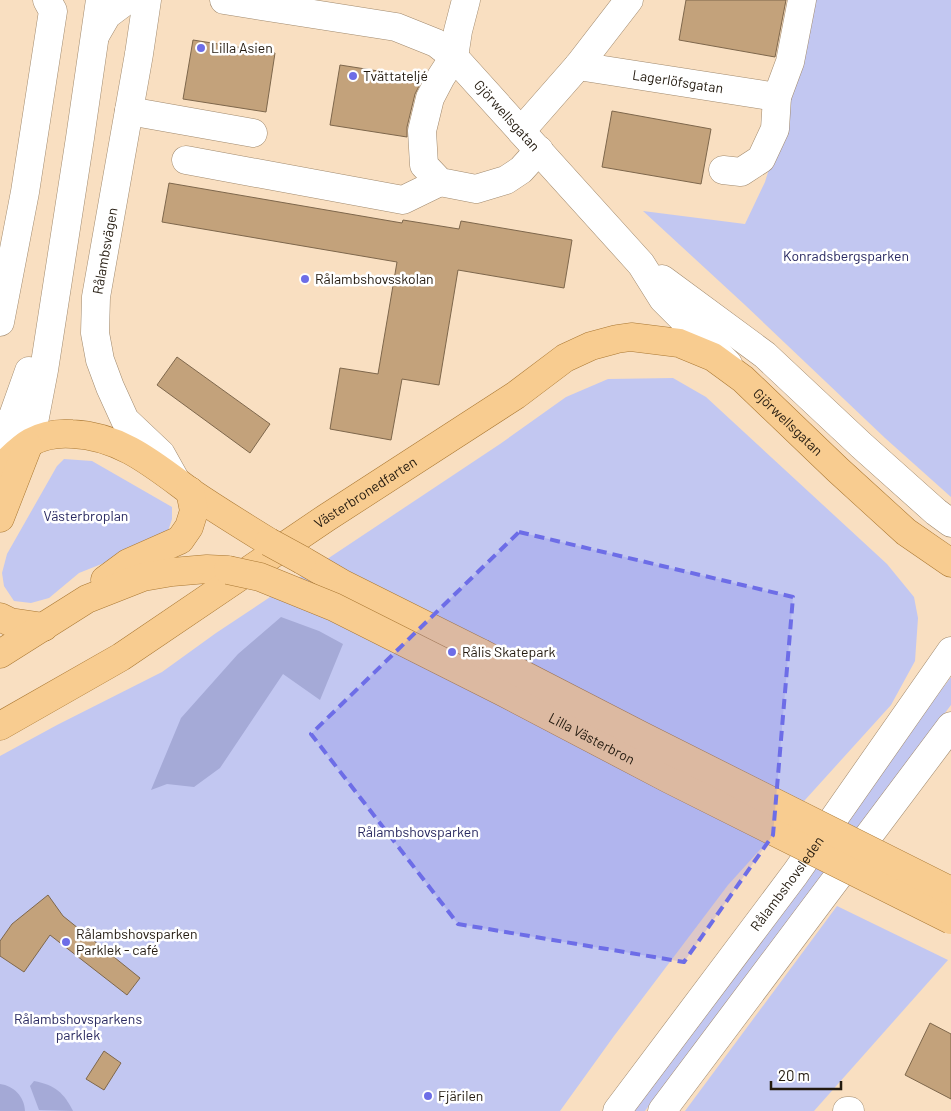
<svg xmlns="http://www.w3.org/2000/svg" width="951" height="1111" viewBox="0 0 951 1111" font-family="Barlow,sans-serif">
  <rect width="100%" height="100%" fill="#f9dfc1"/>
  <g fill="#c2c7f1">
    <path d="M 810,0 L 951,0 L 951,497 L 885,438 L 745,305 L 643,211 L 745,224 L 765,182 L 786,113 Z"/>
    <path d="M 673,378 L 706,397 L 887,564 L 914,597 L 918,618 L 915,661 L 891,705 L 728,885 L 614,1036 L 560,1111 L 0,1111 L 0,756 L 57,725 L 162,672 L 216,633 L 500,444 L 566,397 L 608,379 Z"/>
    <path d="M 64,459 L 92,461 L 172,507 L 172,519 L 168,531 L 129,553 L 79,573 L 49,598 L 31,603 L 14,601 L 4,586 L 2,573 L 7,554 L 57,466 Z"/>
    <path d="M 951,677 L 951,705 L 645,1111 L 624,1111 Z"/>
    <path d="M 837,906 L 948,960 L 814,1111 L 685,1111 Z"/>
  </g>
  <g fill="#a5aad7">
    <path d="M 281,617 L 319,631 L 343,644 L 320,700 L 283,674 L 220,768 L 194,787 L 167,784 L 151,790 L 181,718 L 238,654 Z"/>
    <path d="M 34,1081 C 55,1085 64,1093 73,1111 L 39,1110 L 30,1086 Z"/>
  </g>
  <path fill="#a4a9d6" d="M 0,1084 C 14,1086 24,1096 25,1111 L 0,1111 Z"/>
  <g fill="#c3a27b" stroke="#7e674c">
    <path d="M 686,0 L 786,0 L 775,57 L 679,40 Z"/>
    <path d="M 193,40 L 275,53 L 266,112 L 183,99 Z"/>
    <path d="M 340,65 L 423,78 L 415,94 L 407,127 L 407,137 L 330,125 Z"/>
    <path d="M 612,111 L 711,129 L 701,184 L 602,167 Z"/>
    <path d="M 169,183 L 402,223 L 403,220 L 459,229 L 461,221 L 572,240 L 564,288 L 458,270 L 439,385 L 402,379 L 391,440 L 330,429 L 340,368 L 378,374 L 397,262 L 162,222 Z"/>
    <path d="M 177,357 L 270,424 L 250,453 L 157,385 Z"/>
    <path d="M 48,895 L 63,916 L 140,978 L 127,995 L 50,935 L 24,972 L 0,956 L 0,941 L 12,924 Z"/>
    <path d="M 930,1023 L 951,1034 L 951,1099 L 905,1075 Z"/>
    <path d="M 104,1051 L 121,1063 L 104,1090 L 86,1079 Z"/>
  </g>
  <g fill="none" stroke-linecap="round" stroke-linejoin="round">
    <defs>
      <g id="minor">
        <path d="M 147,0 L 139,54 L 96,297 L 95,333 L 100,360 L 110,387 L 125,420 L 161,454 L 175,479"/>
        <path id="s1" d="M 224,0 L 396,27 L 436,43 L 454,57 L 641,264 L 663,299 L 728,364"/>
        <path d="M 466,0 L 458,31 L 454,57 L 441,77 L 430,98 L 422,131 L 424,165 L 440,182 L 476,189 L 506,180 L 521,170 L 539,150"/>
        <path d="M 96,34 L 107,15 L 127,0"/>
        <path id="s2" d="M 578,66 L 777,97"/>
        <path d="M 129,111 L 253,133"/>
        <path d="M 521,131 L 578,66 L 629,0"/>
        <path d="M 186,160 L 403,200 L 440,182"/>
        <path d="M 723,170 L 741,172 L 761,159 L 775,129 L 777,97 L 790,62 L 802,0"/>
        <path d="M 662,279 L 765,355 L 861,445 L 936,512 L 951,523"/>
        <path d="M 0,322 L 25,192 L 53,11 L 47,0"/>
        <path d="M 0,436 L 13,416 L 29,371"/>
        <path d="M 30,443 L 44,370 L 80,138 L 100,0"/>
        <path id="s3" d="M 617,1111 L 795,874 L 951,651"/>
        <path d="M 662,1111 L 951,726"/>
        <path d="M 847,1111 L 850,1111"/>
      </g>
      <g id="major">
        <path d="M 0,469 C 9,460 20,448 31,442 C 44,435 58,433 72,434 C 121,436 154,465 192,493 C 217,510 243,526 269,542"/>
        <path d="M 0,518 L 28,446"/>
        <path d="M 302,560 L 343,584 L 481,653"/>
        <path d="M 105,580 L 128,563 L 180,540 L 189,527 L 194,511 L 190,491"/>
        <path d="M 0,617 L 10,622 L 44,627"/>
        <path d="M 0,654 L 87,599 L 143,577 L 172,572 L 207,569 L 228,570"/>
        <path id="s4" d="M 0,726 L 121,657 L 326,518 L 516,395 L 565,358 L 591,346 L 617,339 L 631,337 L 679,343 L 713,357 L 743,379 L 838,470 L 906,532 L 951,563"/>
      </g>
    </defs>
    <use href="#minor" stroke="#a0896d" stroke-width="29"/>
    <use href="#major" stroke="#aa7833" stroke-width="29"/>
    <use href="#minor" stroke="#fff" stroke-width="28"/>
    <use href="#major" stroke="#f8cc90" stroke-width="28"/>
    <defs>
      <g id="major-bridge">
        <path d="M 269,542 L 302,560"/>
        <path id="s5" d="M 228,570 L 260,577 L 334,607 L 503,692 L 669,779 L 951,920"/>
        <path d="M 481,653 L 642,736 L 951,891"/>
      </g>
    </defs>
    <use href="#major-bridge" stroke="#aa7833" stroke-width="29" stroke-linecap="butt"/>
    <use href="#major-bridge" stroke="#f8cc90" stroke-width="28"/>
  </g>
  <path fill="#6d6de7" fill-opacity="0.2" stroke="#6d6de7" stroke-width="4" stroke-dasharray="10 6" stroke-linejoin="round" d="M 519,532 L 793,597 L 773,835 L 684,962 L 458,924 L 311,734 Z"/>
  <g fill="#6d6de7" stroke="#fff" stroke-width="2">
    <circle cx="201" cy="48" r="5"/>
    <circle cx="353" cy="76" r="5"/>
    <circle cx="305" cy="279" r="5"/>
    <circle cx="452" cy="652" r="5"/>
    <circle cx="66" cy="942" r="5"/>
    <circle cx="428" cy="1096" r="5"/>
  </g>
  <g text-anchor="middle" stroke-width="5" stroke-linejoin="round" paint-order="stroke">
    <g font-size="14" fill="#231a0f" stroke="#fff" text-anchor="start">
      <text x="211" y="53">Lilla Asien</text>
      <text x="363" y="81">Tvättateljé</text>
      <text x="315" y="284">Rålambshovsskolan</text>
      <text x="462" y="657">Rålis Skatepark</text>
      <text x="76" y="939">Rålambshovsparken<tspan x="76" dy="16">Parklek - café</tspan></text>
      <text x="438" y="1101">Fjärilen</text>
    </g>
    <g font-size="14" fill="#231a0f" stroke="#fff">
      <text dy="5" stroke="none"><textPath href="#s2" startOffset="101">Lagerlöfsgatan</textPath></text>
      <text dy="5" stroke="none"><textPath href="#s1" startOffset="319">Gjörwellsgatan</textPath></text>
      <text transform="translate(105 251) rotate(-80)" y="5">Rålambsvägen</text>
      <text dy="5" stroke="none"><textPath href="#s4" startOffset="929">Gjörwellsgatan</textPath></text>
      <text dy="5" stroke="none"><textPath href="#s4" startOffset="434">Västerbronedfarten</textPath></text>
      <text dy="5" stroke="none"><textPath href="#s5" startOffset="402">Lilla Västerbron</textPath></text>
      <text dy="5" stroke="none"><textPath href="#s3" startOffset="284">Rålambshovsleden</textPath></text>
    </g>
    <g font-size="14" fill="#2a2a61" stroke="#fff">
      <text x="846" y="261">Konradsbergsparken</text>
      <text x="86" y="521">Västerbroplan</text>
      <text x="418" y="837">Rålambshovsparken</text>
      <text x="78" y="1024">Rålambshovsparkens<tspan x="78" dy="16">parklek</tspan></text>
    </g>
  </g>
  <path d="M771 1081v8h70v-8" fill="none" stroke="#231a0f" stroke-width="2.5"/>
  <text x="778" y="1081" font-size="15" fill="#231a0f" stroke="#ffffff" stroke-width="4" paint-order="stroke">20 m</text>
</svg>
